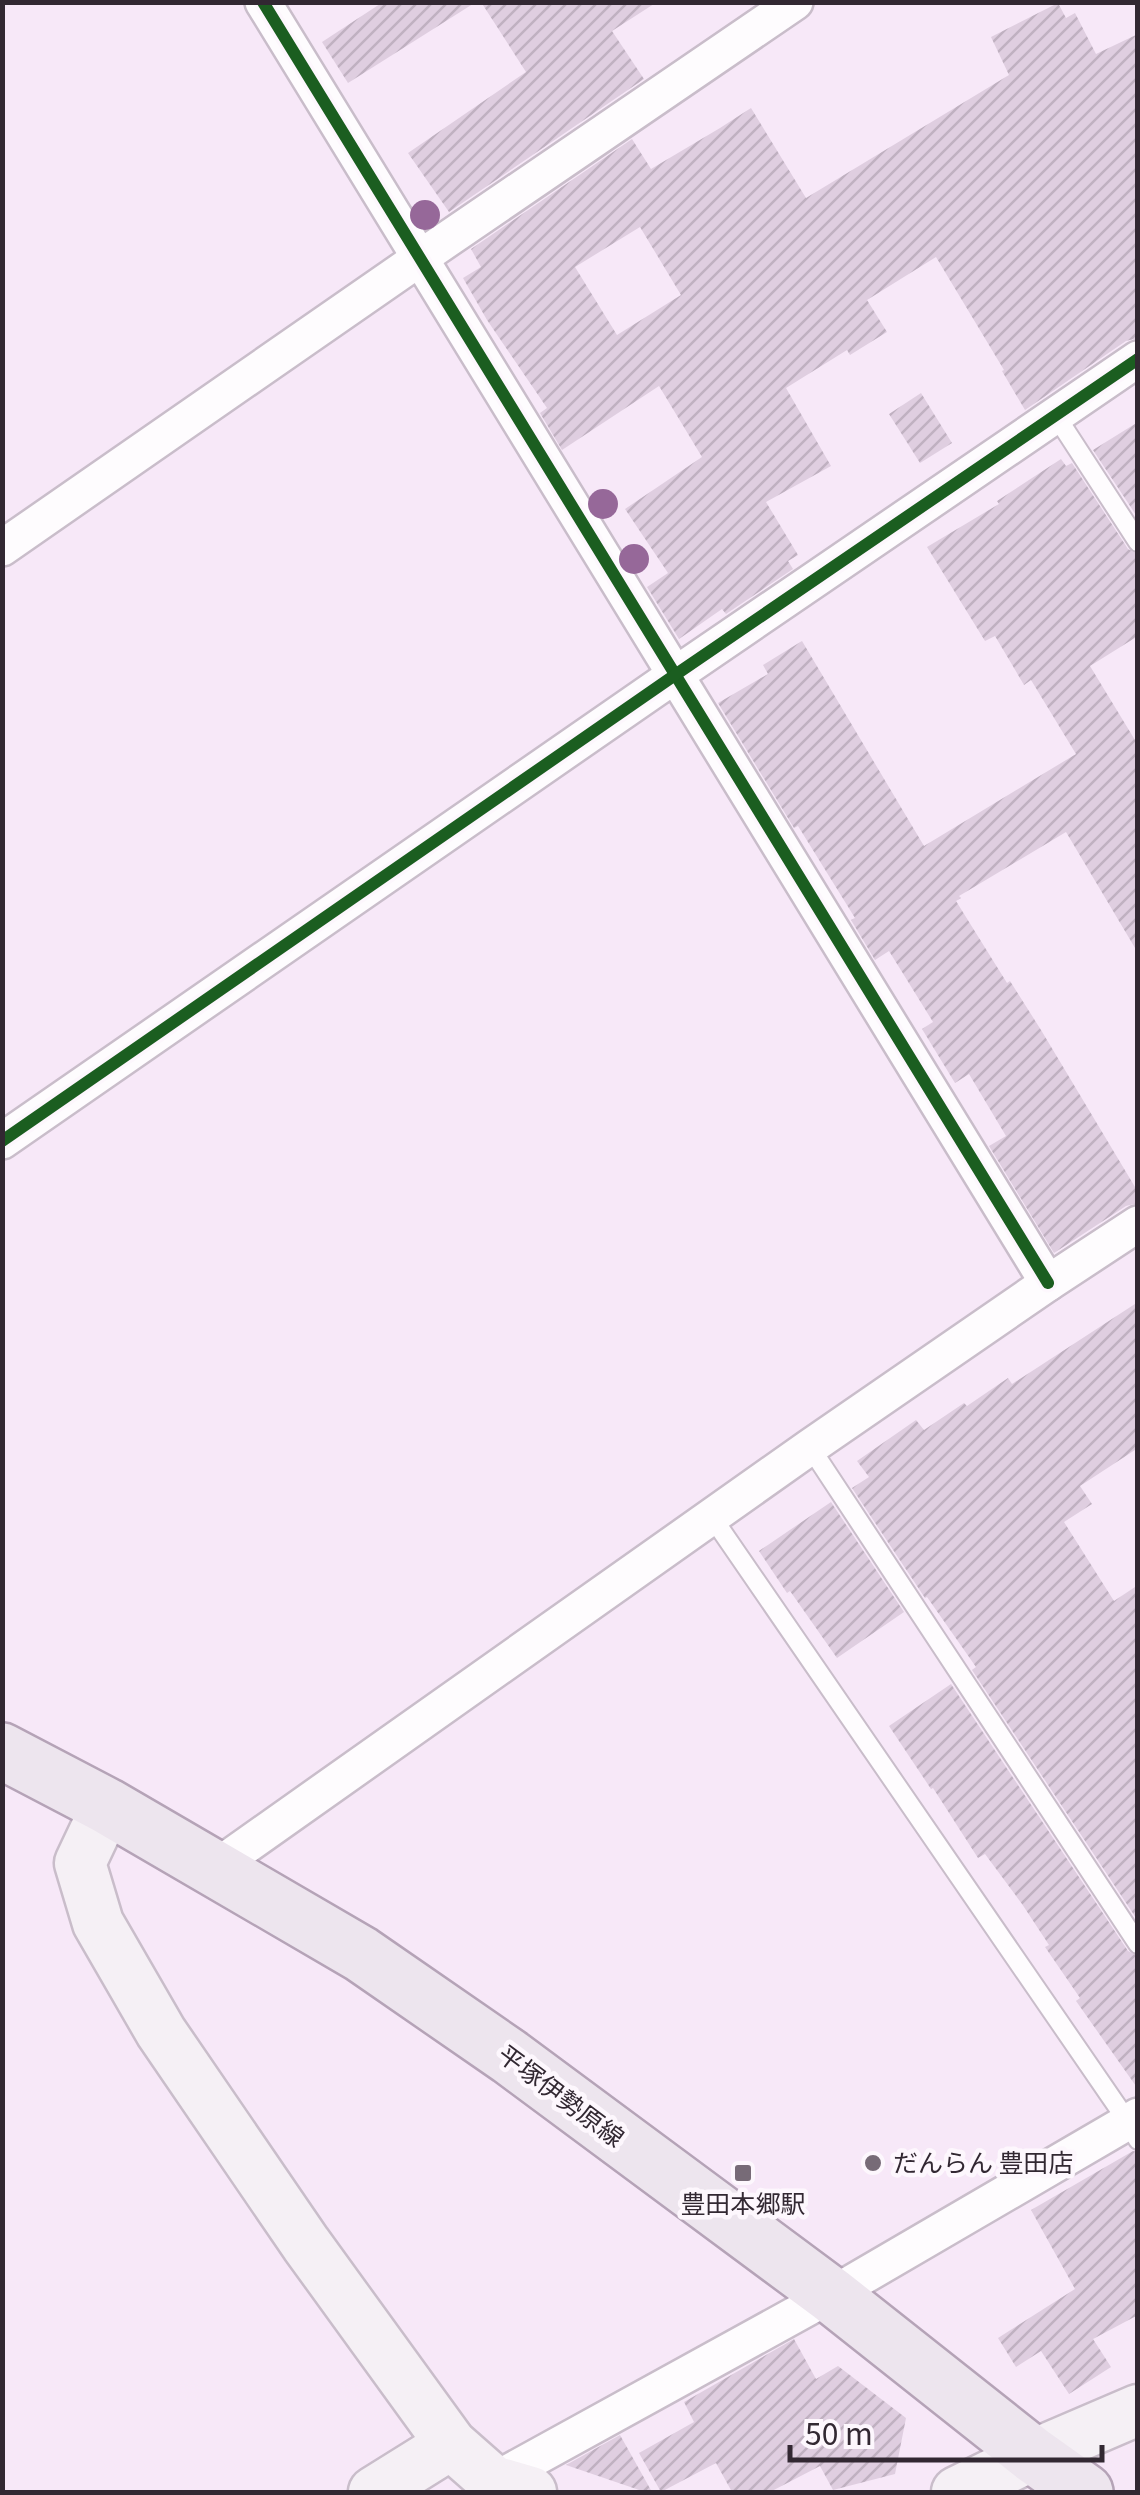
<svg xmlns="http://www.w3.org/2000/svg" width="1140" height="2495" viewBox="0 0 1140 2495" font-family="Georgia,'Noto Sans JP',serif">
  <defs>
    <pattern id="building-hatch" width="6" height="6" patternUnits="userSpaceOnUse" patternTransform="scale(2.5)"><rect width="6" height="6" fill="#dfcee0"/><path d="M-1 1l2-2M0 6l6-6M5 7l2-2" fill="none" stroke="#c0b1c1"/></pattern>
  </defs>
  <rect width="100%" height="100%" fill="#f7e8f8"/>
  <g fill="url(#building-hatch)" fill-rule="evenodd">
    <path d="M 383,2 L 476,2 L 348,83 L 322,42 Z"/>
    <path d="M 481,2 L 657,2 L 612,31 L 644,79 L 449,212 L 408,153 L 526,72 Z"/>
    <path d="M 1058,3 L 1066,18 L 1075,13 L 1096,54 L 1138,34 L 1138,338 L 1126,341 L 1025,410 L 1002,371 L 1004,370 L 936,257 L 867,300 L 887,332 L 850,355 L 847,350 L 786,388 L 831,466 L 766,502 L 798,555 L 788,561 L 793,569 L 726,614 L 722,609 L 679,639 L 647,587 L 668,573 L 625,509 L 702,457 L 659,386 L 562,450 L 540,413 L 547,408 L 487,320 L 463,278 L 481,267 L 471,249 L 632,139 L 651,169 L 720,128 L 751,108 L 806,198 L 1009,75 L 991,37 ZM 640,227 L 681,295 L 617,335 L 575,267 Z"/>
    <path d="M 921,393 L 952,443 L 920,463 L 889,414 Z"/>
    <path d="M 1138,422 L 1138,518 L 1093,450 Z"/>
    <path d="M 1061,459 L 1066,466 L 1072,463 L 1128,549 L 1138,554 L 1138,636 L 1090,666 L 1138,745 L 1138,953 L 1066,832 L 959,896 L 961,898 L 956,901 L 1007,983 L 1010,981 L 1041,1030 L 1138,1192 L 1138,1203 L 1126,1206 L 1054,1253 L 989,1146 L 1006,1136 L 969,1074 L 955,1083 L 922,1029 L 933,1022 L 889,951 L 875,960 L 851,920 L 855,918 L 798,826 L 794,828 L 718,703 L 768,674 L 763,665 L 802,641 L 924,846 L 1076,754 L 1031,680 L 1024,685 L 995,636 L 985,641 L 927,547 L 999,504 L 997,501 Z"/>
    <path d="M 1138,1302 L 1138,1448 L 1080,1486 L 1092,1504 L 1064,1522 L 1114,1601 L 1138,1585 L 1138,1921 L 972,1670 L 976,1667 L 927,1597 L 925,1598 L 852,1488 L 869,1477 L 857,1461 L 916,1420 L 924,1430 L 964,1403 L 967,1406 L 1008,1378 L 1012,1384 Z"/>
    <path d="M 831,1502 L 904,1612 L 837,1658 L 790,1591 L 787,1593 L 759,1551 Z"/>
    <path d="M 951,1684 L 1128,1951 L 1138,1956 L 1138,2089 L 1076,2001 L 1080,1998 L 1045,1947 L 1049,1945 L 1022,1904 L 985,1854 L 978,1858 L 933,1788 L 931,1789 L 889,1726 Z"/>
    <path d="M 1133,2151 L 1138,2152 L 1138,2315 L 1093,2339 L 1111,2367 L 1069,2394 L 1041,2351 L 1016,2367 L 998,2338 L 1075,2289 L 1031,2210 Z"/>
    <path d="M 794,2339 L 816,2379 L 838,2366 L 906,2418 L 895,2474 L 833,2490 L 820,2466 L 770,2492 L 732,2492 L 716,2463 L 661,2492 L 639,2453 L 694,2422 L 684,2402 Z"/>
    <path d="M 620,2435 L 652,2492 L 645,2492 L 566,2465 Z"/>
  </g>
  <g fill="none" stroke-linecap="round" stroke-linejoin="round">
    <defs>
      <g id="lane">
        <path d="M 1056,416 L 1138,542"/>
        <path d="M 810,1447 L 1138,1944"/>
        <path d="M 712,1517 L 1128,2122 L 1138,2140"/>
      </g>
      <g id="street">
        <path d="M 263,2 L 1048,1283"/>
        <path d="M 2,548 L 420,258 L 795,2"/>
        <path d="M 2,1141 L 675,675 L 1138,359"/>
        <path d="M 216,1867 L 810,1447 L 1048,1283 L 1138,1224"/>
        <path d="M 496,2492 L 493,2481 L 831,2295 L 1138,2116"/>
      </g>
      <g id="secondary">
        <path d="M 107,1806 L 80,1863 L 98,1923 L 161,2032 L 306,2244 L 451,2444 L 493,2481 L 531,2492"/>
        <path d="M 374,2492 L 451,2444"/>
        <path d="M 957,2492 L 1033,2455 L 1138,2410"/>
      </g>
      <path id="primary" d="M 2,1751 L 107,1806 L 361,1954 L 510,2057 L 831,2295 L 1033,2455 L 1085,2492"/>
    </defs>
    <use href="#lane" stroke="#c9bdca" stroke-width="22"/>
    <use href="#street" stroke="#c9bdca" stroke-width="40"/>
    <use href="#secondary" stroke="#c9bdca" stroke-width="55"/>
    <use href="#primary" stroke="#b5a3b7" stroke-width="60"/>
    <use href="#lane" stroke="#fefcfe" stroke-width="18"/>
    <use href="#street" stroke="#fefcfe" stroke-width="35"/>
    <use href="#secondary" stroke="#f5f0f5" stroke-width="50"/>
    <use href="#primary" stroke="#ede5ee" stroke-width="55"/>
    <defs>
      <g id="cycleway">
        <path d="M 263,2 L 1048,1283"/>
        <path d="M 2,1141 L 675,675 L 1138,359"/>
      </g>
    </defs>
    <use href="#cycleway" stroke="#fdf7fd" stroke-width="19"/>
    <use href="#cycleway" stroke="#1b5e20" stroke-width="12"/>
  </g>
  <g fill="#966899">
    <circle cx="425" cy="215" r="15"/>
    <circle cx="603" cy="504" r="15"/>
    <circle cx="634" cy="559" r="15"/>
  </g>
  <g fill="#776b77" stroke="#fdf7fd" stroke-width="4">
    <circle cx="873" cy="2163" r="10"/>
    <rect x="733" y="2163" width="20" height="20" rx="5"/>
  </g>
  <g text-anchor="middle" stroke-width="9" stroke-linejoin="round" paint-order="stroke">
    <g font-size="25" fill="#322832" stroke="#fdf7fd">
      <text transform="translate(561 2096) rotate(37)" y="9">平塚伊勢原線</text>
    </g>
    <g font-size="25" fill="#322832" stroke="#fdf7fd" text-anchor="start">
      <text x="893" y="2172">だんらん 豊田店</text>
      <text x="743" y="2213" text-anchor="middle">豊田本郷駅</text>
    </g>
  </g>
  <rect width="1140" height="2495" fill="none" stroke="#322832" stroke-width="10"/>
  <path d="M790 2445v15h312v-15" fill="none" stroke="#322832" stroke-width="5"/>
  <text x="805" y="2445" font-size="30" fill="#322832" stroke="#fdf7fd" stroke-width="8" paint-order="stroke">50 m</text>
</svg>
